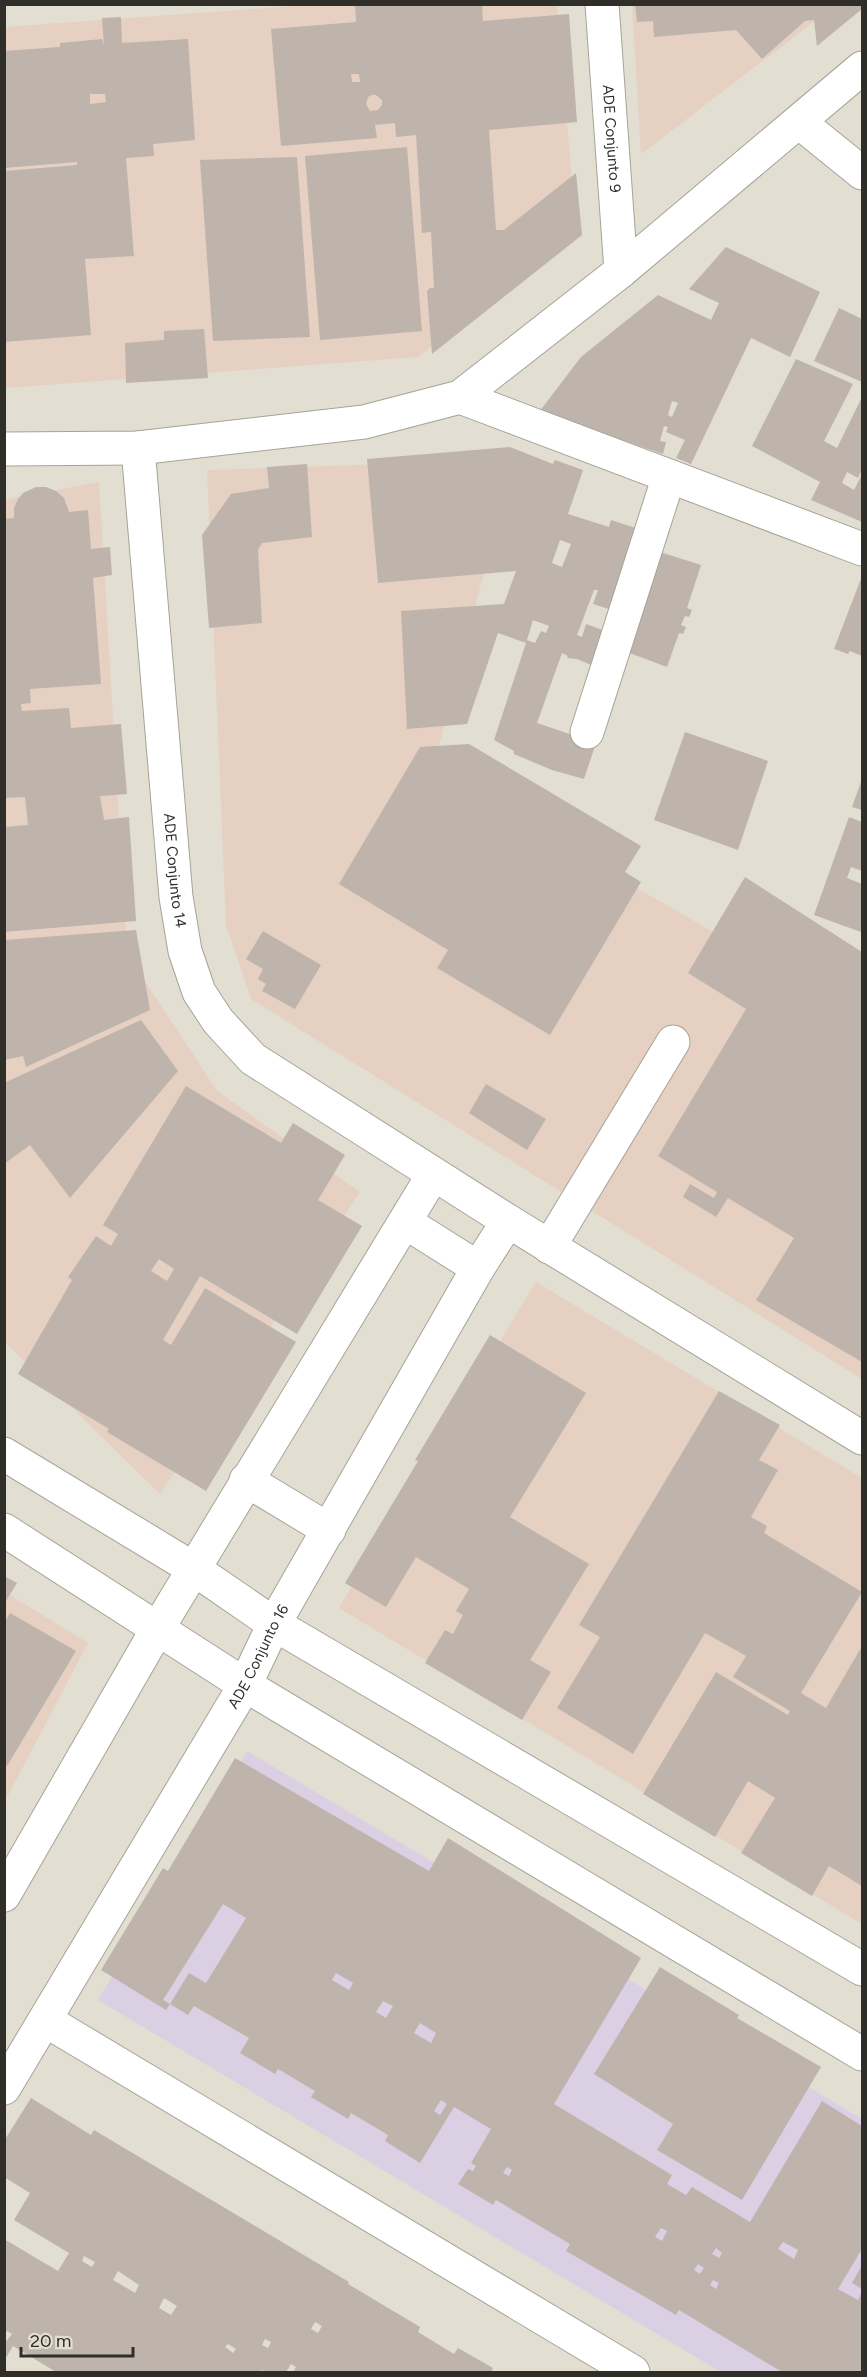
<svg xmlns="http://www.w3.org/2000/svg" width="867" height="2377" viewBox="0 0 867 2377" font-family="Figtree,sans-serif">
  <rect width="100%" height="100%" fill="#e2ded2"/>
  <path fill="#dbcfe3" d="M 247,1751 L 862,2119 L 862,2372 L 721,2372 L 98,2000 Z"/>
  <g fill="#e5d0c2">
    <path d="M 632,4 L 836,5 L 641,154 Z"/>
    <path d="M 308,5 L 557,5 L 576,228 L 418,357 L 5,388 L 5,27 Z"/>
    <path d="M 513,460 L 434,765 L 465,790 L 862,1017 L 862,1379 L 251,999 L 226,925 L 207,470 Z"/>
    <path d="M 99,482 L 127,954 L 217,1091 L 360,1192 L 160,1494 L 5,1342 L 4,500 Z"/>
    <path d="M 536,1282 L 862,1478 L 862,1924 L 339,1608 Z"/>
    <path d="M 5,1592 L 88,1643 L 5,1801 Z"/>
  </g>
  <g fill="#beb4ac" fill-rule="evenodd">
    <path d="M 355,4 L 482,4 L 483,21 L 569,14 L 577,122 L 489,130 L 496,230 L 504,230 L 576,173 L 582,235 L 432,354 L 427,291 L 430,288 L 434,288 L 431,232 L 422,233 L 416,135 L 396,137 L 395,123 L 375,125 L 377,138 L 281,146 L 271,29 L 356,22 ZM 351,74 L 359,74 L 360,82 L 352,82 ZM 372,95 L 376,95 L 382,100 L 382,105 L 378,110 L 370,111 L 366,104 L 368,97 Z"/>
    <path d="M 635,4 L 862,4 L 862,9 L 817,46 L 814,20 L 805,21 L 762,59 L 736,30 L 654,37 L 653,21 L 637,22 Z"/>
    <path d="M 121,17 L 122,43 L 188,39 L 195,140 L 153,144 L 154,156 L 126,158 L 134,256 L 85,259 L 91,335 L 4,342 L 4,171 L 77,165 L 77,162 L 4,168 L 4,51 L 60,47 L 60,43 L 102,39 L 104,45 L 102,18 ZM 90,94 L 105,94 L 106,102 L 90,104 Z"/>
    <path d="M 407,147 L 422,331 L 320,340 L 305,156 Z"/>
    <path d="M 297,157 L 310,337 L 213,341 L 200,160 Z"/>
    <path d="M 726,247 L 820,292 L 790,357 L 751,338 L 691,464 L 676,458 L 685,440 L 666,432 L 668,427 L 664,426 L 660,441 L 666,442 L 663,454 L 539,412 L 581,357 L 658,295 L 711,320 L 719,303 L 689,289 ZM 672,401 L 678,403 L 672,417 L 668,415 Z"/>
    <path d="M 839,308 L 862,319 L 862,382 L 814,361 Z"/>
    <path d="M 204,329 L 208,378 L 126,383 L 125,343 L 164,340 L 164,331 Z"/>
    <path d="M 796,359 L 853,384 L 824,441 L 837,448 L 862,397 L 862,470 L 858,478 L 847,472 L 842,483 L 854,490 L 862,474 L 862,522 L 811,500 L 820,482 L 752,446 Z"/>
    <path d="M 510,447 L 553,464 L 555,460 L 583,470 L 568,514 L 609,527 L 611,520 L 642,530 L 615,611 L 593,604 L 598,590 L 594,590 L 577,635 L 582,637 L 586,624 L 608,632 L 596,667 L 577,659 L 567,658 L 568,656 L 562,653 L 537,723 L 596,743 L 584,779 L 552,770 L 514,754 L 514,751 L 494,740 L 526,643 L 498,633 L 467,724 L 407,729 L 401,611 L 504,604 L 516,571 L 378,583 L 367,459 ZM 560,540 L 571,544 L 562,567 L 552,563 ZM 533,620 L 549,626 L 546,633 L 541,631 L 535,643 L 527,640 Z"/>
    <path d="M 307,464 L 312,537 L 262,543 L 258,550 L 262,623 L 209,628 L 202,535 L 231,494 L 269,488 L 267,467 Z"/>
    <path d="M 36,487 L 46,487 L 56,491 L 64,498 L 69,512 L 88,510 L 91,549 L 110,547 L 112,575 L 93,578 L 101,684 L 30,689 L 31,703 L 21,704 L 22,711 L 69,708 L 71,728 L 121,724 L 127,794 L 100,796 L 104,820 L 129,817 L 136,921 L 4,932 L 4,827 L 28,825 L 25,797 L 4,798 L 4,519 L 14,518 L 14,508 L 18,499 L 23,493 Z"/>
    <path d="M 660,552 L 701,565 L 687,608 L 692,610 L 689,617 L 685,616 L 681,625 L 686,627 L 683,634 L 679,633 L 667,667 L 627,652 Z"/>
    <path d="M 862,576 L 862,656 L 850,651 L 848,654 L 834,649 Z"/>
    <path d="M 685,732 L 768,761 L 738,850 L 654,820 Z"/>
    <path d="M 469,744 L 641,846 L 625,872 L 641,882 L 550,1035 L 437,968 L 448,950 L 339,884 L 420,747 Z"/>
    <path d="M 862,779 L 862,810 L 852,807 Z"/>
    <path d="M 849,817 L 862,822 L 862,871 L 851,867 L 847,878 L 862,884 L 861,932 L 814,915 Z"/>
    <path d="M 745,877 L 862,952 L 862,1362 L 756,1300 L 794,1238 L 728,1198 L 716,1217 L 683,1197 L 690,1184 L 714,1198 L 717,1192 L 658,1156 L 746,1009 L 688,973 Z"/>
    <path d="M 136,930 L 150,1010 L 26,1067 L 23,1056 L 4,1060 L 4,940 Z"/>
    <path d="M 263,931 L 321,965 L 295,1009 L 262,991 L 266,984 L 258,979 L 263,969 L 246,959 Z"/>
    <path d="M 141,1020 L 178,1071 L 70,1198 L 30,1145 L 4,1164 L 4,1083 Z"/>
    <path d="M 486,1084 L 546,1119 L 527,1150 L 469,1113 Z"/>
    <path d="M 186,1086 L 281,1143 L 293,1123 L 345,1155 L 318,1200 L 362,1226 L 297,1334 L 200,1276 L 163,1340 L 171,1345 L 205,1288 L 296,1342 L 206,1491 L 107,1432 L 109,1429 L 18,1374 L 72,1280 L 68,1277 L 96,1236 L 111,1246 L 118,1234 L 103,1225 ZM 159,1259 L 174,1269 L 167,1281 L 151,1271 Z"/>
    <path d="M 490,1335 L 586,1393 L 510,1517 L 589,1564 L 530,1660 L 551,1672 L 522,1720 L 425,1663 L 445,1630 L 453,1634 L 463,1615 L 456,1611 L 469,1589 L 416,1557 L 386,1607 L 345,1583 L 418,1461 L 415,1460 Z"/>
    <path d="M 719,1391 L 780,1425 L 759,1460 L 778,1470 L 751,1517 L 767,1526 L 764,1533 L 862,1592 L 801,1693 L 826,1708 L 862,1646 L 862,1886 L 829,1866 L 812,1896 L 741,1853 L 775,1798 L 748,1781 L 715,1837 L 643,1794 L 716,1672 L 788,1715 L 790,1711 L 733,1677 L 746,1656 L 705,1633 L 633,1754 L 557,1708 L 600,1637 L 579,1625 Z"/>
    <path d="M 4,1576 L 17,1583 L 4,1604 Z"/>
    <path d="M 10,1613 L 76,1651 L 7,1766 L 4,1764 L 4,1623 Z"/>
    <path d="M 235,1758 L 429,1871 L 448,1838 L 641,1958 L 554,2104 L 672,2175 L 667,2184 L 686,2195 L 692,2187 L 750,2222 L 822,2101 L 862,2126 L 862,2249 L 838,2289 L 858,2300 L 862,2292 L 862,2372 L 782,2372 L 679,2310 L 676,2315 L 566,2251 L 570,2244 L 496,2200 L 493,2205 L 458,2184 L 468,2169 L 473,2171 L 476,2166 L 471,2163 L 491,2129 L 454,2107 L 420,2163 L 385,2141 L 388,2135 L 351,2113 L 348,2119 L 311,2097 L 315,2091 L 278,2069 L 275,2074 L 240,2053 L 249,2038 L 194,2006 L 188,2015 L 170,2004 L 189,1973 L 206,1983 L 246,1918 L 223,1904 L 163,2000 L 170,2004 L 166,2010 L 101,1970 L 163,1868 L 168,1871 ZM 336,1973 L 353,1983 L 349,1990 L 332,1980 ZM 383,2001 L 393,2006 L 386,2018 L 376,2012 ZM 420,2023 L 436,2033 L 431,2043 L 414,2033 ZM 441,2100 L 447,2104 L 440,2115 L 434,2111 ZM 507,2167 L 512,2170 L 509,2176 L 503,2173 ZM 661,2228 L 667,2231 L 662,2241 L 655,2237 ZM 783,2242 L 798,2250 L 794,2259 L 778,2249 ZM 716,2248 L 722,2253 L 719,2258 L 712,2254 ZM 698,2264 L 704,2268 L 700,2274 L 694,2270 ZM 713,2280 L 719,2283 L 716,2289 L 710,2285 Z"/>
    <path d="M 660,1967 L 739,2015 L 737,2018 L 821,2067 L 742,2200 L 657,2150 L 673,2124 L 594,2074 Z"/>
    <path d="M 31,2098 L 91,2135 L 94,2130 L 349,2282 L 348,2284 L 420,2327 L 418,2332 L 454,2354 L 458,2348 L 493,2368 L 491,2372 L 293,2372 L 296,2367 L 291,2364 L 286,2372 L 266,2372 L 262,2370 L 261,2372 L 56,2372 L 13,2346 L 4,2361 L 4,2344 L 12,2334 L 7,2331 L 4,2335 L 4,2239 L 58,2271 L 69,2253 L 14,2220 L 30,2193 L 4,2177 L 4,2141 ZM 84,2256 L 95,2262 L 92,2267 L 82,2261 ZM 118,2271 L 139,2285 L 135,2293 L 113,2280 ZM 164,2298 L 177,2306 L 171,2315 L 159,2308 ZM 315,2322 L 322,2326 L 318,2333 L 311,2329 ZM 265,2339 L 271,2342 L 268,2348 L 262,2345 ZM 228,2344 L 236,2349 L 233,2353 L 225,2347 Z"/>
    <path d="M 862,2265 L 862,2289 L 852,2283 Z"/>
  </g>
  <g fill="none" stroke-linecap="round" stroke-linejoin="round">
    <defs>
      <g id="minor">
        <path id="s1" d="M 602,4 L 621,271"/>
        <path d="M 799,122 L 862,173"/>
        <path d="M 460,397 L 862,549"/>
        <path id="s2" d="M 138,448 L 176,897 L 185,951 L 199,992 L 218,1021 L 253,1059 L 508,1221 L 862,1438"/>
        <path d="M 4,449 L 138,448 L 364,422 L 460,397 L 621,271 L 862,68"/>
        <path d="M 587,732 L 669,476"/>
        <path d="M 405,1222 L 478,1268"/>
        <path d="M 549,1247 L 673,1042"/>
        <path d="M 4,1454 L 194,1569 L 274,1624 L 862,1969"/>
        <path d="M 246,1480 L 329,1530"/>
        <path d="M 4,1530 L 245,1685 L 862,2054"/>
        <path d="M 4,1895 L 158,1628 L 433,1175"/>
        <path d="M 45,2020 L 633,2372"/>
        <path id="s3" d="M 4,2088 L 245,1685 L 274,1624 L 478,1268 L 508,1221"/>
      </g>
    </defs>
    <use href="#minor" stroke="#a6a397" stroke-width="35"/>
    <use href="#minor" stroke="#fff" stroke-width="33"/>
  </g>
  <g text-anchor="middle" stroke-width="6" stroke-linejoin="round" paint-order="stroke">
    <g font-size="15" fill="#2f2e29" stroke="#e2ded2">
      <text dy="5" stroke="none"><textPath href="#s1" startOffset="135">ADE Conjunto 9</textPath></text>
      <text dy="5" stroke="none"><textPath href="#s2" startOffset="424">ADE Conjunto 14</textPath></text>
      <text dy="5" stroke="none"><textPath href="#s3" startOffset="501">ADE Conjunto 16</textPath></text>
    </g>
  </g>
  <rect width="867" height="2377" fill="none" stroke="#2f2e29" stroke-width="12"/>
  <path d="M21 2347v9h112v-9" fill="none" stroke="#2f2e29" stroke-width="3"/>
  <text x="30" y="2347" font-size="18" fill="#2f2e29" stroke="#e2ded2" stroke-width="4.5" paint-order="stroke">20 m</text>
</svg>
